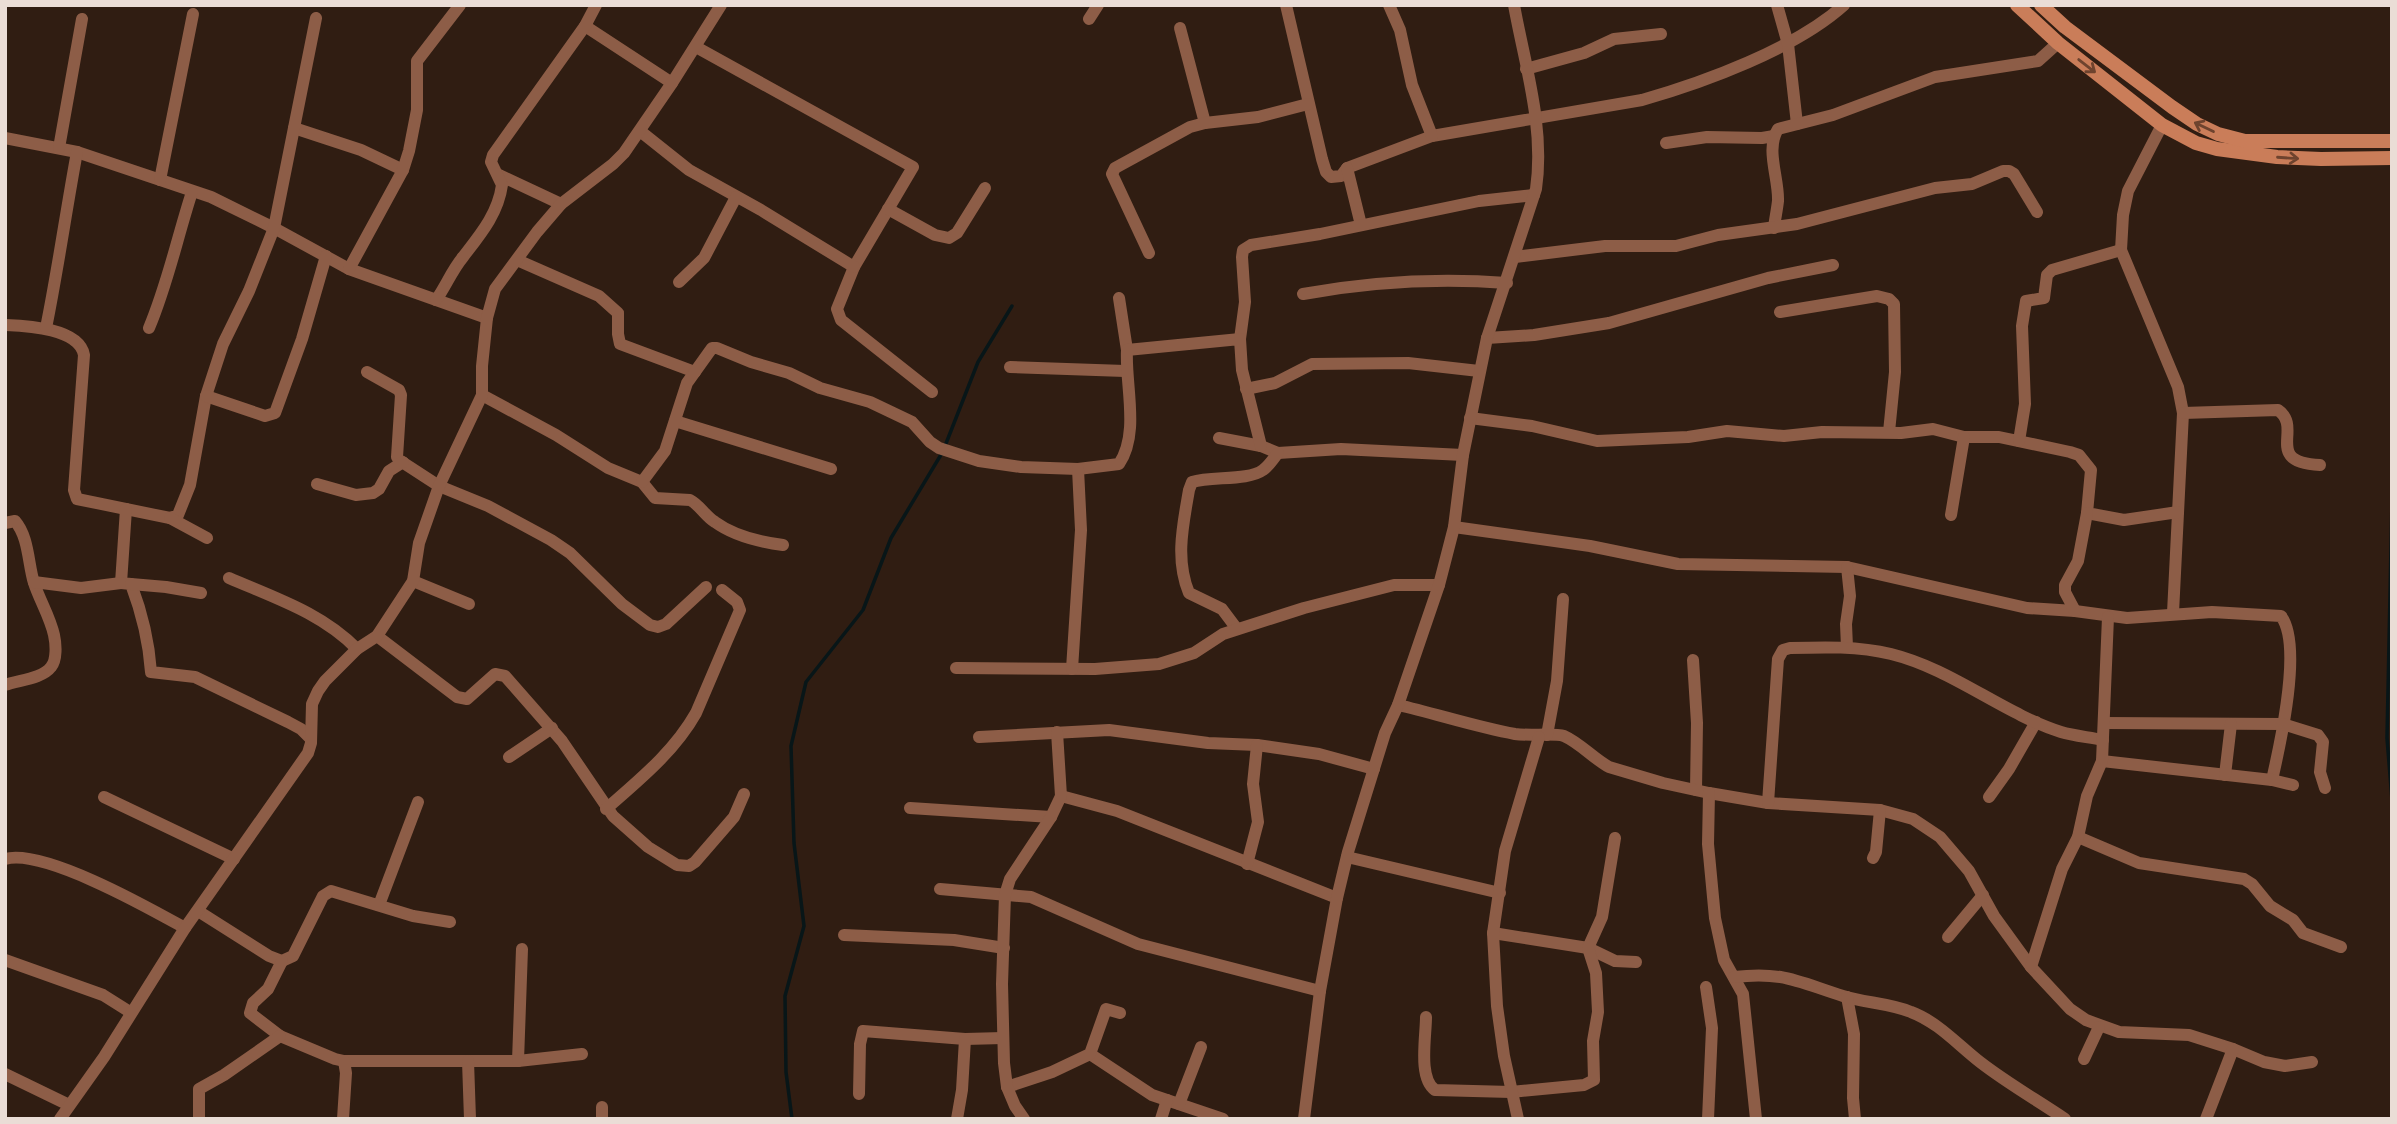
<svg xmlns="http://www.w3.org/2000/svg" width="2397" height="1124" viewBox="0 0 2397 1124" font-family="Montserrat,sans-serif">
  <rect width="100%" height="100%" fill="#301d12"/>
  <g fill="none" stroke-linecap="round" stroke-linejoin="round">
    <g stroke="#081618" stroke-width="3.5">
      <path d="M 945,446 L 978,362 L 1012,306"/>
      <path d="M 2392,500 L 2387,738 L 2392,800"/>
      <path d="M 792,1119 L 786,1072 L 785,996 L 804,926 L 794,843 L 791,746 L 806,682 L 863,610 L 891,538 L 942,453"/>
    </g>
    <g stroke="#8d5d47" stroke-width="12">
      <path d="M 1286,5 L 1322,159 L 1326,172 L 1331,177 L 1341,176 L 1347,168 L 1432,136 L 1642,100 C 1705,82 1795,49 1844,5"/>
      <path d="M 1389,5 L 1400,30 L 1412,85 L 1432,136"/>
      <path d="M 1777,5 L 1788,44 L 1797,124"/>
      <path d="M 1089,19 L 1098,5"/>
      <path d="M 585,26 L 672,83"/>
      <path d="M 1180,28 L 1205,123"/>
      <path d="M 696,47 L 913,167 L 854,267 L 837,309 L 841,320 L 932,392"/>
      <path d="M 1526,69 L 1584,53 L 1614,39 L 1661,34"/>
      <path d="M 2162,125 L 2128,191 L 2123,215 L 2121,250 L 2178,387 L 2183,413 L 2173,613"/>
      <path d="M 294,128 L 361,150 L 403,170"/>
      <path d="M 640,131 L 689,170 L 761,210 L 854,267"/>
      <path d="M 5,138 L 77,152 L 211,197 L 274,228 L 349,269 L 487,318"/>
      <path d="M 1666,143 L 1707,137 L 1762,138 L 1774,136"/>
      <path d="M 59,148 L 82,19"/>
      <path d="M 1347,168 L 1361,225"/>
      <path d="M 499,175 L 561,204"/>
      <path d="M 160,180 L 193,14"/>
      <path d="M 888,209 L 935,235 L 949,238 L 957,233 L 985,188"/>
      <path d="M 1774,228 C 1775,219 1777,210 1778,201 C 1779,178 1765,149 1778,129 L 1833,115 L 1935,77 L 2038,61 L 2058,43"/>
      <path d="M 1149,253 L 1112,174 L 1115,168 L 1190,127 L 1205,123 L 1258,117 L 1308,104"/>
      <path d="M 1515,257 L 1605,246 L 1676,246 L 1718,235 L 1797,224 L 1935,188 L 1972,184 L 2003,171 L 2009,171 L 2014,174 L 2037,212"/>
      <path d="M 517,260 L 599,296 L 618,313 L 618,334 L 620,344 L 695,372"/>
      <path d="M 349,269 L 403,170 L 409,151 L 417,110 L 417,61 L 460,5"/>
      <path d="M 679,282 L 704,258 L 736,197"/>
      <path d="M 1303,294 C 1369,282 1440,278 1507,283"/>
      <path d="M 1119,298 L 1127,350"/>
      <path d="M 436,300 C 446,286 452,270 463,257 C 480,235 498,214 502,185 L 491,162 L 493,155 L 585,26 L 596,5"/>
      <path d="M 1780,312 L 1877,296 L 1889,299 L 1894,304 L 1895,372 L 1889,432"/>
      <path d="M 5,325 C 27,326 79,328 84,355 L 74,490 L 77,499 L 170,518 L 178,515 L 190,485 L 206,396 L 223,344 L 249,291 L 274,228 L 316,18"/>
      <path d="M 46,328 C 58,269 66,211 77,152"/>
      <path d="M 149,328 C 168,283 177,238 192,192"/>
      <path d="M 1487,338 L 1534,335 L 1609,323 L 1768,278 L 1833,265"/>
      <path d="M 1240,339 L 1245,302 L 1242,257 L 1243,250 L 1251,245 L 1320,234 L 1479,201 L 1534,195"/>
      <path d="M 1010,367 L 1125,371"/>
      <path d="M 367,372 L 399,390 L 401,395 L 397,457 L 399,460 L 439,486 L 488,506 L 551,540 L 570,553 L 622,604 L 650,625 L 658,627 L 666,624 L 706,587"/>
      <path d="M 1246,389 L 1275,383 L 1312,364 L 1408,363 L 1479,371"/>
      <path d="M 482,395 L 556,435 L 608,468 L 642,482 L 655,498 L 690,500 C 700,505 705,516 715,522 C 734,536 760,542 783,545"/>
      <path d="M 206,396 L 265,416 L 275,413 L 302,339 L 326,256"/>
      <path d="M 2183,413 L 2278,410 C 2304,428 2262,462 2320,465"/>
      <path d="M 1470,418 L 1532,426 L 1597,441 L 1688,437 L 1727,431 L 1784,436 L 1822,432 L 1901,433 L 1933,429 L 1964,437 L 1999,437 L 2070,452 L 2079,455 L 2091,470 L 2087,513 L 2124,520 L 2178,512"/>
      <path d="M 675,421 L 831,469"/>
      <path d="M 1219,438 L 1261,446 L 1278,453 L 1341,449 L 1463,455"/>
      <path d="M 2019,441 L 2025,404 L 2022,326 L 2026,301 L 2044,298 L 2047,275 L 2052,270 L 2121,250"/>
      <path d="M 642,482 L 665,451 L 687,383 L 712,348 L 717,348 L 751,362 L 789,373 L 820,388 L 870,402 L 912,422 L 930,442 L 939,448 L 979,461 L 1021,467 L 1078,469 L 1119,464 C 1140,433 1125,385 1127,350 L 1240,339 L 1242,370 L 1261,446"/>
      <path d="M 317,484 L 356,495 L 373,493 L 379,489 L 389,471 L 403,462"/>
      <path d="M 126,509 L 121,583 L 131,584 C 142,613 149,642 151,672 L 195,677 L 288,722 L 301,729 L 311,739"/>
      <path d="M 1951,515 L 1964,437"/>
      <path d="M 170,518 L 207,538"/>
      <path d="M 5,523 L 15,521 C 29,537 28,564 34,583 C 40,601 50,617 54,635 C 56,644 57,660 51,667 C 42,679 18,680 5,685"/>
      <path d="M 1454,527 L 1590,546 L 1678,564 L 1847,567 L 2027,608 L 2075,611 L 2127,618 L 2212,612 L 2281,616 C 2303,645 2280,745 2272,780"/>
      <path d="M 1847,567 L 1850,596 L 1846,624 L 1847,647"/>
      <path d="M 229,578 C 275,598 322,613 357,649"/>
      <path d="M 413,581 L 469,604"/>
      <path d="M 34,582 L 81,588 L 121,583"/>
      <path d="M 131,584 L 166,587 L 201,593"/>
      <path d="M 2075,611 L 2065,592 L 2065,585 L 2078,561 L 2087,513"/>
      <path d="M 1237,629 L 1222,609 L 1189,593 C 1175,559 1183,525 1189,490 L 1192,482 C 1212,476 1248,481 1263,470 C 1269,466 1273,459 1278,453"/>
      <path d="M 377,636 L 457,697 L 467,699 L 495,674 L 505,676 L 562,741 L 613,816 L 648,847 L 677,865 L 689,866 L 695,862 L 734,817 L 744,794"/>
      <path d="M 1693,660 L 1697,723 L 1696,790"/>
      <path d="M 956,668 L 1095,669 L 1159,664 L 1194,653 L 1223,634 L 1304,608 L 1394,585 L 1439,585"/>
      <path d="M 1072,669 L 1081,530 L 1078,469"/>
      <path d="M 1398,705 C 1437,714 1476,727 1515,734 C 1529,736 1555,733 1564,736 C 1580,743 1594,759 1609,767 L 1663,783 L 1709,793 L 1768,803 L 1880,810 L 1913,819 L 1940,837 L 1969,871 L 1994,916 L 2031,967 L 2070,1009 L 2086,1020 L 2119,1032 L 2189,1035 L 2233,1049 L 2264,1062 L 2285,1066 L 2312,1062"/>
      <path d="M 2104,723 L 2283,724 L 2318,735 L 2323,742 L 2320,772 L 2325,788"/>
      <path d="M 1547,735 L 1557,681 L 1563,599"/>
      <path d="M 979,737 L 1109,730 L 1208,743 L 1257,745 L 1319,754 L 1374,769"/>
      <path d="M 509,757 L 552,728"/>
      <path d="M 2102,761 L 2272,780 L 2293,785"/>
      <path d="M 2225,775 L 2231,724"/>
      <path d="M 1709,793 L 1708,844 L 1715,918 L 1724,960 L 1743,994 L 1756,1119"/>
      <path d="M 1061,796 L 1117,811 L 1337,898"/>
      <path d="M 104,797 L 234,859"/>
      <path d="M 1989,797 L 2009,769 L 2036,722"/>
      <path d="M 1768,803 L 1778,659 L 1783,650 L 1790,648 C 1824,647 1858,646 1891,654 C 1952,669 2002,713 2061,732 C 2074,736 2089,737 2103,740"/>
      <path d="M 910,808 L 1051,817"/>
      <path d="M 606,809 C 639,780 674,752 696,713 L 740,610 L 737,602 L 722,590"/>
      <path d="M 2078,837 L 2139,863 L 2244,879 L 2252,884 L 2270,906 L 2293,920 L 2303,933 L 2341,947"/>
      <path d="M 1347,857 L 1500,893"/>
      <path d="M 1873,858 L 1876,852 L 1880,810"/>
      <path d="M 5,859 C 43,848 149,908 185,928"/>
      <path d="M 1247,864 L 1258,822 L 1253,784 L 1257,745"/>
      <path d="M 940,889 L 1031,897 L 1138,944 L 1320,991"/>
      <path d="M 379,905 L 418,802"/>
      <path d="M 198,911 L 269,956 L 282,961 L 293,956 L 323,896 L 331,891 L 413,916 L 450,922"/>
      <path d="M 1493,933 L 1588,948 L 1615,961 L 1636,962"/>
      <path d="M 844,935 L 954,940 L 1004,948"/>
      <path d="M 1948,937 L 1983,895"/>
      <path d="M 5,960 L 103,995 L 130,1012"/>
      <path d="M 282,961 L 268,989 L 253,1003 L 250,1013 L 280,1036 L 335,1059 L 344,1061 L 518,1061 L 582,1054"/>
      <path d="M 2031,967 L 2062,869 L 2078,837 L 2087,796 L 2102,761 L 2108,617"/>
      <path d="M 1734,977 C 1783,971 1798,982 1843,996 C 1865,1003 1889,1003 1911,1012 C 1938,1022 1958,1045 1980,1062 C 2007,1083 2037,1100 2065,1119"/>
      <path d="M 1706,987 L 1712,1028 L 1708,1119"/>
      <path d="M 1847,997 L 1854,1034 L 1853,1098 L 1855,1119"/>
      <path d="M 1426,1017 C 1426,1037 1418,1078 1435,1090 L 1511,1092 L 1584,1085 L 1594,1080 L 1593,1041 L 1598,1012 L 1596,973 L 1588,948 L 1602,917 L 1615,838"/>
      <path d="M 1090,1054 L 1152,1095 L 1223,1119"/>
      <path d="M 2084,1059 L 2099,1027"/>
      <path d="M 468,1061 L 470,1119"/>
      <path d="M 518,1061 L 522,949"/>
      <path d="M 5,1074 L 69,1105"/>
      <path d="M 1007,1087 L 1052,1072 L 1090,1054 L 1106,1009 L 1120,1013"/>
      <path d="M 859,1094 L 860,1044 L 863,1031 L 965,1039 L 1003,1038"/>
      <path d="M 1179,1104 L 1201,1047"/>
      <path d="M 602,1107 L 602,1119"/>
      <path d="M 60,1119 L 104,1057 L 185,928 L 308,753 L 311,743 L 312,704 L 318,691 L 325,681 L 357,649 L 377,636 L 413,581 L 419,543 L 439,486 L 482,395 L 482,366 L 487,318 L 495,289 L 537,232 L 561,204 L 613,164 L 624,153 L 672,83 L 721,5"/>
      <path d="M 199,1119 L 199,1089 L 224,1075 L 280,1036"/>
      <path d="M 343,1119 L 346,1073 L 344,1061"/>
      <path d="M 957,1119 L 962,1090 L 965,1039"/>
      <path d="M 1024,1119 L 1015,1106 L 1007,1087 L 1004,1063 L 1002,984 L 1005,895 L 1010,879 L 1051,817 L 1061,796 L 1057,732"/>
      <path d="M 1161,1119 L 1167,1100"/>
      <path d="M 1304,1119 L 1320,991 L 1337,898 L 1348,852 L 1385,733 L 1398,705 L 1439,585 L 1454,527 L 1463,455 L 1487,338 L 1536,189 C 1545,127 1525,66 1514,5"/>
      <path d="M 1518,1119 L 1504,1056 L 1497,1006 L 1493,933 L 1505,851 L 1539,737"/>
      <path d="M 2206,1119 L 2233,1049"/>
    </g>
    <g stroke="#ca7d59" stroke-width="14">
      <path d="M 2017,5 L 2058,43 L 2162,125 L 2196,143 L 2217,149 L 2277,157 L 2321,159 L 2392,158"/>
      <path d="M 2041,5 L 2065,27 L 2172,107 L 2197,124 L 2218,134 L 2245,141 L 2392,141"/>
    </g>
  </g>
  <defs><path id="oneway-shaft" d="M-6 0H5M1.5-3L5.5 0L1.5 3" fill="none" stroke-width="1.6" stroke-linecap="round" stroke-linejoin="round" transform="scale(1.75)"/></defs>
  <g stroke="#6e432e">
    <use href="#oneway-shaft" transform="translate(2087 66) rotate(38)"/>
    <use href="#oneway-shaft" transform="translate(2204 127) rotate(-154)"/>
    <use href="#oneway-shaft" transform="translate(2288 158) rotate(4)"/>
  </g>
  <rect width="2397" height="1124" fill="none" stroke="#eaddd6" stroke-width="14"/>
</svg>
